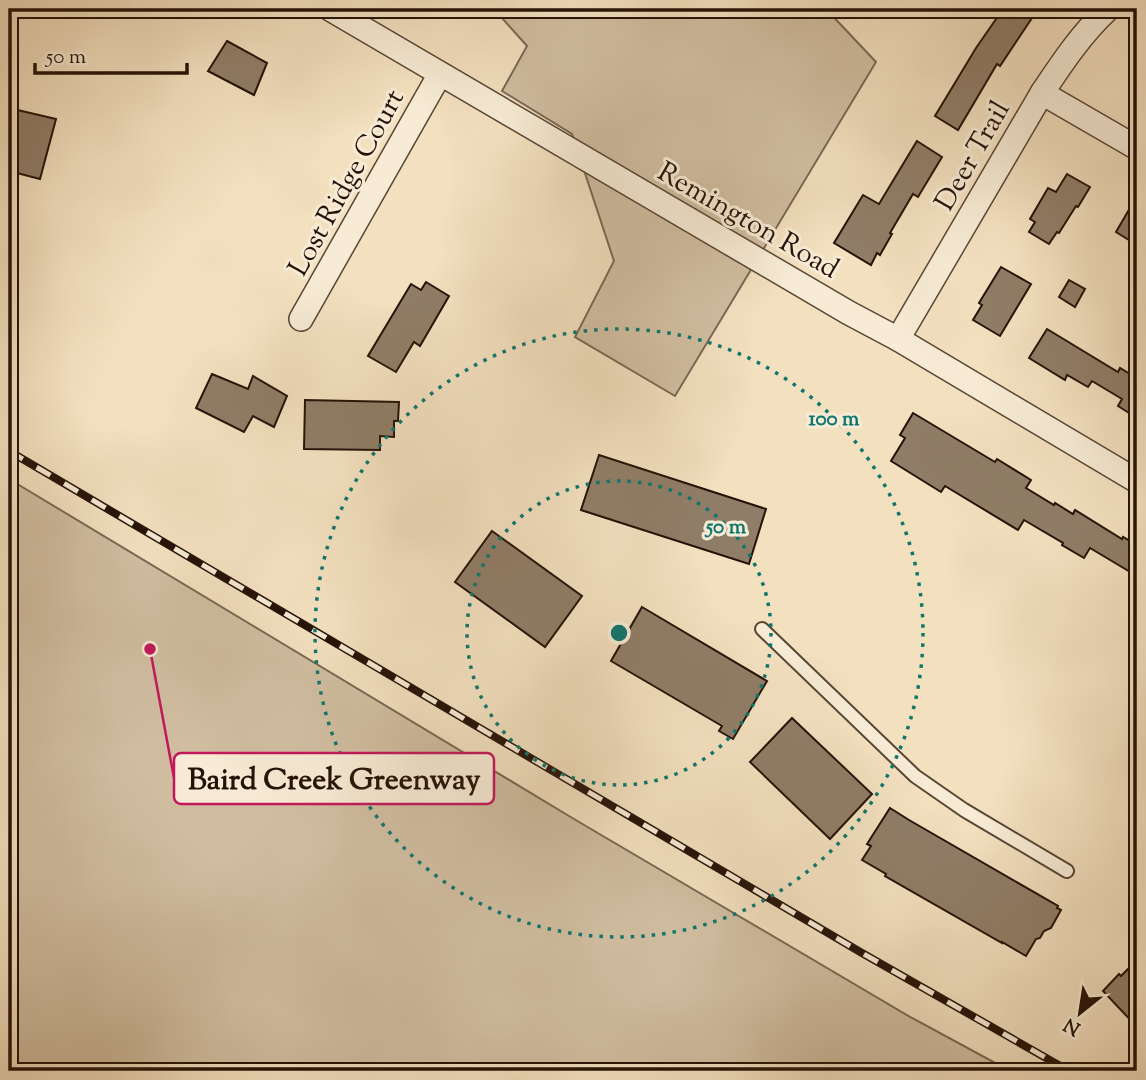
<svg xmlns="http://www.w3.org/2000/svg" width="1146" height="1080" viewBox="0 0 1146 1080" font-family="'Sorts Mill Goudy',serif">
  <rect width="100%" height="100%" fill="#f3e0bf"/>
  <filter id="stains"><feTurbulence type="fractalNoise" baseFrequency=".00286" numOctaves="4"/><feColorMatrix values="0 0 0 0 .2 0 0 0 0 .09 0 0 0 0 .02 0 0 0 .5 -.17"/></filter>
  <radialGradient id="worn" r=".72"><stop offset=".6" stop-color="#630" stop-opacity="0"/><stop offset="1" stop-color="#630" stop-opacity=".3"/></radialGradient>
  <g fill="#d0bda0" stroke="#7a6854" stroke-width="2">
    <path d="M 494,9 L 826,9 L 876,62 L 675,396 L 575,337 L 614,261 L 572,134 L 502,91 L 527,46 Z"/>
    <path d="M 9,479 L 574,819 L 912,1018 L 1010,1071 L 9,1071 Z"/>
  </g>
  <g fill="#907d67" stroke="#251207" stroke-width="2">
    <path d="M 1003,9 L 1038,9 L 1000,66 L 997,64 L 958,130 L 935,116 L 976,48 Z"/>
    <path d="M 227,41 L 267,63 L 254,95 L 208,71 Z"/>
    <path d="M 9,108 L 56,119 L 40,179 L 9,171 Z"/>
    <path d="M 917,141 L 942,157 L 918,197 L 913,194 L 890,233 L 892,234 L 880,255 L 877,253 L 871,265 L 834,243 L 863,195 L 879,204 Z"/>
    <path d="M 1067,174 L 1090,187 L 1078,207 L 1076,206 L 1059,233 L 1057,232 L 1049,244 L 1029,232 L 1035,222 L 1030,219 L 1048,188 L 1056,192 Z"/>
    <path d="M 1137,196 L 1137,245 L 1116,232 Z"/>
    <path d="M 1001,267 L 1031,284 L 1000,336 L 973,320 L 982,305 L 979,303 Z"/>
    <path d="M 1069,280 L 1085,289 L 1075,307 L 1059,297 Z"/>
    <path d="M 426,282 L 449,296 L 420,346 L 414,342 L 396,372 L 368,356 L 411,284 L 421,290 Z"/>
    <path d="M 1047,329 L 1118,372 L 1120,368 L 1135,377 L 1137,372 L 1137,418 L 1118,406 L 1122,399 L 1092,381 L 1088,387 L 1067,375 L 1065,380 L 1029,358 Z"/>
    <path d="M 212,374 L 248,389 L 253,376 L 287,396 L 274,427 L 253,416 L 244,432 L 196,408 Z"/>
    <path d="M 305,400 L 399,402 L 398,421 L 394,421 L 394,437 L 380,436 L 380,450 L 304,449 Z"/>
    <path d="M 913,413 L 995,462 L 997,459 L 1031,480 L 1026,488 L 1054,505 L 1055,503 L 1073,514 L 1075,510 L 1122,539 L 1123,537 L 1137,545 L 1137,576 L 1090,548 L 1084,558 L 1062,545 L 1063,543 L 1024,520 L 1018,530 L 945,486 L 941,492 L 891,461 L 905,438 L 900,435 Z"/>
    <path d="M 599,455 L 766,509 L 749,564 L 581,510 Z"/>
    <path d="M 492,531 L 582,596 L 545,647 L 455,582 Z"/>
    <path d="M 642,607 L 767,681 L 733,739 L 719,731 L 722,726 L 611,661 Z"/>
    <path d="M 792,718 L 872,794 L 830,839 L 750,762 Z"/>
    <path d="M 890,808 L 909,820 L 1058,906 L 1057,908 L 1061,910 L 1051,928 L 1044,931 L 1040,938 L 1036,939 L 1026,956 L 1002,942 L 1002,943 L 885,876 L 886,874 L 862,860 L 871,846 L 867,844 Z"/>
    <path d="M 1137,960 L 1137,1027 L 1103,991 L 1119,974 L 1121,976 Z"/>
  </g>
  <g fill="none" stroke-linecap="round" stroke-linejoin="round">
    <defs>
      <path id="service" d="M 762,629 L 915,776 L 964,810 L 1067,871"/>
      <g id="minor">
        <path d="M 330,9 L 849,313 L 898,339 L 1137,481"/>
        <path d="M 1042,93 L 1137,148"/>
        <path d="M 301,319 L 440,74"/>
        <path d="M 898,339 L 1042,93 C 1062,63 1082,33 1108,9"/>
      </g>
    </defs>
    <use href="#service" stroke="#584635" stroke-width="16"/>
    <use href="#minor" stroke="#584635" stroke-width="26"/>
    <use href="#service" stroke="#f7ebd5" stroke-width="12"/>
    <use href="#minor" stroke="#f7ebd5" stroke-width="23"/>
    <defs>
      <path id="rail" d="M 9,451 L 862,953 L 1069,1071"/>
    </defs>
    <use href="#rail" stroke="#251207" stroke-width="8"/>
    <use href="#rail" stroke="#f7ebd5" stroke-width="5" stroke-dasharray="16" stroke-linecap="butt"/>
  </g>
  <g fill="none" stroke="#0f766e" stroke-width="3.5" stroke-dasharray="3.5 7">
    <circle cx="619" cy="633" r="152"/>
    <circle cx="619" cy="633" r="304"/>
  </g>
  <g text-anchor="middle" stroke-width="6" stroke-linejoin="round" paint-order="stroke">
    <g font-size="28" fill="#251207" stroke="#f7ebd5">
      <text transform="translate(971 155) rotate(-60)" y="10">Deer Trail</text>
      <text transform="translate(345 182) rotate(-61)" y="10">Lost Ridge Court</text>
      <text transform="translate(749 219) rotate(30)" y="10">Remington Road</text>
    </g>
  </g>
  <circle cx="619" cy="633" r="10" fill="#0f766e" stroke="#f7ebd5" stroke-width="3.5"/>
  <g font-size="21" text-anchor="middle" font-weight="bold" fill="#0f766e" stroke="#f7ebd5" stroke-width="6" stroke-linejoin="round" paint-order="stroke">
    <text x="834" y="425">100 m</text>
    <text x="726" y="533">50 m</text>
  </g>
  <path fill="none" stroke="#c2185b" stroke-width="2.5" d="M150 649L174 778"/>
  <circle fill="#c2185b" stroke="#f7ebd5" stroke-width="2.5" cx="150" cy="649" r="7"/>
  <rect fill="#f7ebd5" stroke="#c2185b" stroke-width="2.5" x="174" y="753" width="320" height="51" rx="7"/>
  <g font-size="30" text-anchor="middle" font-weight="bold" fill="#251207">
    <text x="334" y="789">Baird Creek Greenway</text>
  </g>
  <rect width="1146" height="1080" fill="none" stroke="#f3e0bf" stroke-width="35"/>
  <rect x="10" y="10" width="1125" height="1059" fill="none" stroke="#251207" stroke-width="3.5"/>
  <rect x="18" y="18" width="1111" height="1045" fill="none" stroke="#251207" stroke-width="2"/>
  <g transform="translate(1080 1013) rotate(210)" stroke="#f7ebd5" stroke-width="5" paint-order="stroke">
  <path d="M0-5L12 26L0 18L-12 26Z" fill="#251207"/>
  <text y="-10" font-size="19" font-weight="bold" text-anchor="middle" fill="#251207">N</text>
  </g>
  <path d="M35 63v10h152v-10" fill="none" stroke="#251207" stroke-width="3.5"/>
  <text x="46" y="63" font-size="21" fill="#251207" stroke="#f7ebd5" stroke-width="5" paint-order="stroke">50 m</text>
  <rect width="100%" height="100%" filter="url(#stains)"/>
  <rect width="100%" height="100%" fill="url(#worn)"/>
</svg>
